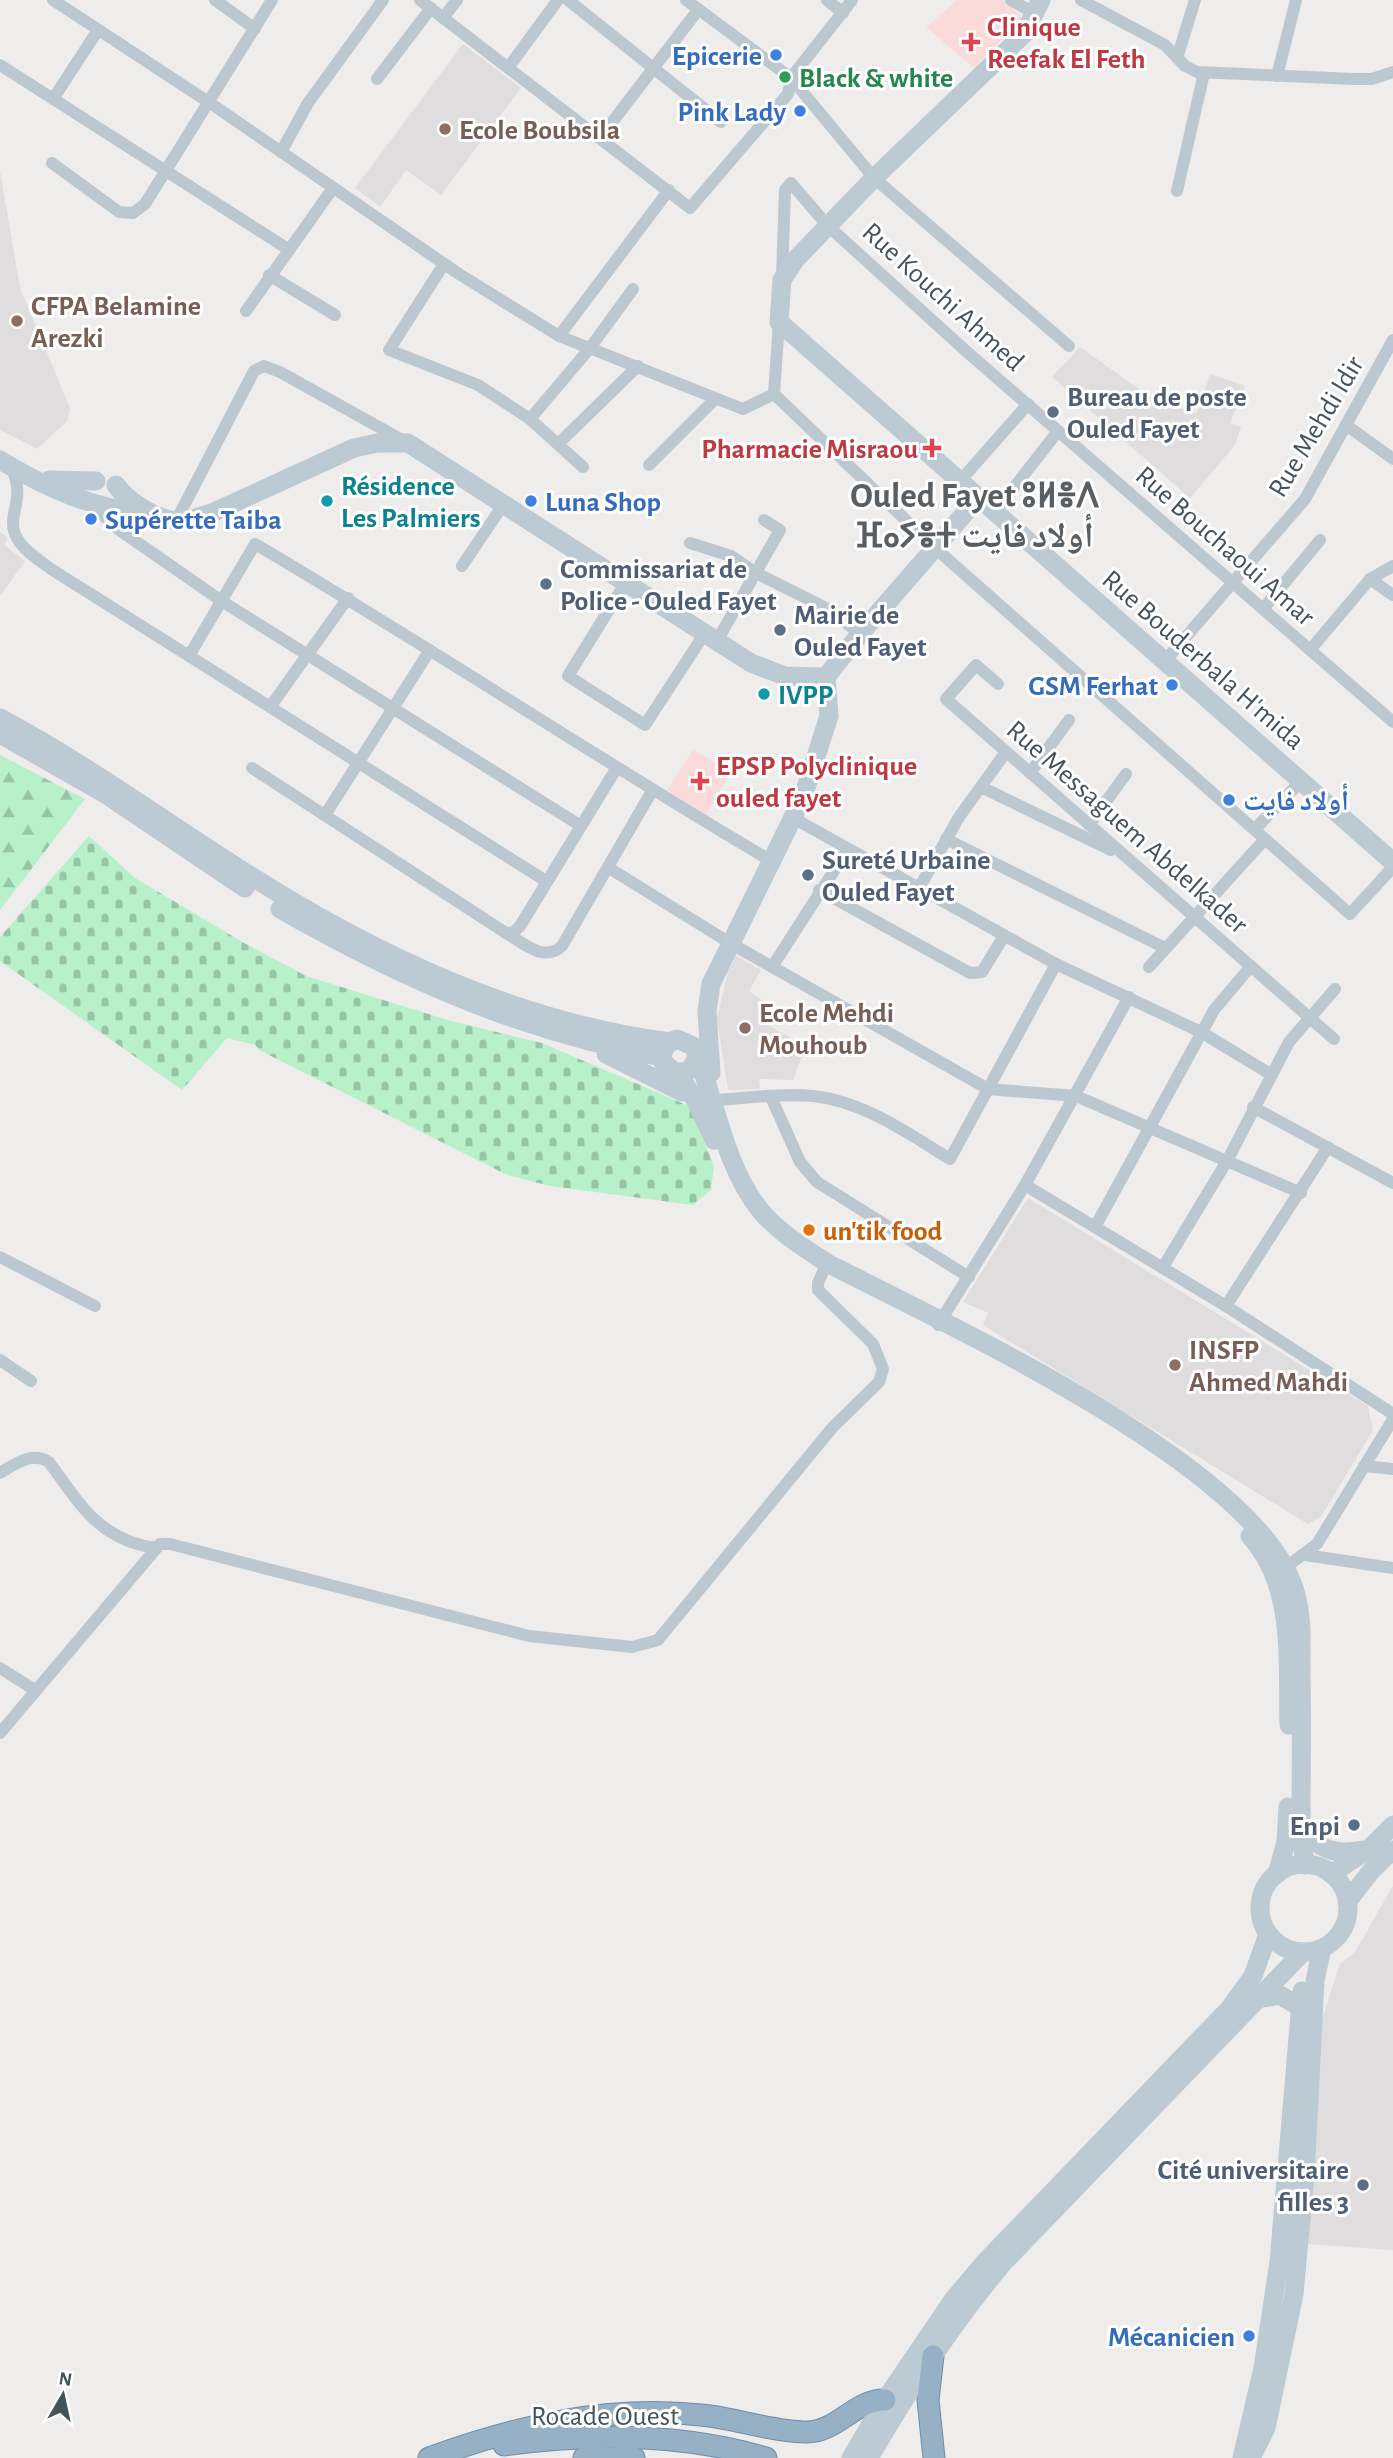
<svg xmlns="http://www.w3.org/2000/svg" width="1393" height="2458" viewBox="0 0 1393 2458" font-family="'Alegreya Sans','Noto Naskh Arabic','Noto Sans Tifinagh',sans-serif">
  <defs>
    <pattern id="forest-firs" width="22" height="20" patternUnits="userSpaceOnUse" patternTransform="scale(1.75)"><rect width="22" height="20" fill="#b8f0c9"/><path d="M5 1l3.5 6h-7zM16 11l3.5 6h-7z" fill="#97c5a6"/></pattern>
    <pattern id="cemetery-stones" width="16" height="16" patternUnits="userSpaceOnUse" patternTransform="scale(1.75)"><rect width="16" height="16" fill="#b8f0c9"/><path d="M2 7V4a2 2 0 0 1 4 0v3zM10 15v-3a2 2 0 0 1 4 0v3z" fill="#97c5a6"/></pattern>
  </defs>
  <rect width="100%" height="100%" fill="#efecec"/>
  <g fill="#e0dddf">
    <path d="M 463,44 L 521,88 L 441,195 L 406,170 L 380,207 L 355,188 Z"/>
    <path d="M 0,171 L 20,288 L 70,408 L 68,420 L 37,449 L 0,430 Z"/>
    <path d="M 1080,347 L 1167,409 L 1168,405 L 1197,413 L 1210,374 L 1245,386 L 1230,423 L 1241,427 L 1235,445 L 1190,498 L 1052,377 Z"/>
    <path d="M 0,532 L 8,538 L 4,545 L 25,561 L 0,596 Z"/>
    <path d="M 736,956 L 761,970 L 749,991 L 763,1001 L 762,1022 L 806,1046 L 793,1080 L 759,1079 L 760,1089 L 728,1090 L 717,1018 L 728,972 Z"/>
    <path d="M 1028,1198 L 1368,1406 L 1373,1430 L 1321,1517 L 1308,1524 L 983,1325 L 988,1313 L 963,1302 Z"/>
    <path d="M 1393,1886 L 1393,2250 L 1308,2244 L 1321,2022 L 1340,1964 L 1355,1952 Z"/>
  </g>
  <g fill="#fbdbda">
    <path d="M 957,0 L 1003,0 L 1023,18 L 974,68 L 926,27 Z"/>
    <path d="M 693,750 L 731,771 L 706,815 L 667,790 Z"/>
  </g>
  <path fill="url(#forest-firs)" d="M 0,755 L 85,799 L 0,910 Z"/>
  <path fill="url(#cemetery-stones)" d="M 89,836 L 135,878 L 244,943 L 306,976 L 451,1021 L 542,1043 L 689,1106 L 714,1166 L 711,1190 L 693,1205 L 550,1186 L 507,1175 L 261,1051 L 255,1045 L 227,1038 L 182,1090 L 0,961 L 0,937 Z"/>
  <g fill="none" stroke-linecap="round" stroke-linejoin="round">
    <defs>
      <g id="trunk">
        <path d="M 933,2356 L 928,2400 L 934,2458"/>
        <path d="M 504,2445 C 591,2433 681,2433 766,2458"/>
        <path d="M 429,2458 C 517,2426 607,2405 701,2415 C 736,2418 772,2432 807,2432 C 837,2432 856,2399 885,2400"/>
        <path d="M 584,2458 L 634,2458"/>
      </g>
    </defs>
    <use href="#trunk" stroke="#6d8eaa" stroke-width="23"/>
    <g stroke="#bcc8d0" stroke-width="12">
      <path d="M 53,0 L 210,103 L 459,274 L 559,336 L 743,409 L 774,394"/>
      <path d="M 215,0 L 255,29"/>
      <path d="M 420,0 L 690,208 L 788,94 L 791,78 L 852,0"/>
      <path d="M 568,0 L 721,122"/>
      <path d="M 686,0 L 791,78 L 874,178 L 1069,346"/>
      <path d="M 827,0 L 843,13"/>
      <path d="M 1011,0 L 1036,14"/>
      <path d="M 1081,0 L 1165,45 L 1185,66 L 1197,72 L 1353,79 L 1372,79 L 1393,72"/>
      <path d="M 443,18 L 457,0"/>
      <path d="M 1178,55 L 1195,0"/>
      <path d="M 0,65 L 288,249"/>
      <path d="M 508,68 L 558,0"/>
      <path d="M 1277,76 L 1296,0"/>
      <path d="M 377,79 L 431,8"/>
      <path d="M 53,99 L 98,30"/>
      <path d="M 600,138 L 698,10"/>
      <path d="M 281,152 L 308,103 L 383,0"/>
      <path d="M 52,163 L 119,212 L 133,213 L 145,204 L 272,0"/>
      <path d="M 1177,191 L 1204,73"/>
      <path d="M 444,264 L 389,350 L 478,385 L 530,419 L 583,467"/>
      <path d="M 269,275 L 335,315"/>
      <path d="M 782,277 L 785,190 L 791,183 L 827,225 L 966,351 L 1393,722"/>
      <path d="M 246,311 L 333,188"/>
      <path d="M 779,322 L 774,394 L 935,548 L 1350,914 L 1393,867"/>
      <path d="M 559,336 L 669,190"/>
      <path d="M 530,419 L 590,348 L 633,289"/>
      <path d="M 1346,425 L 1393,459"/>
      <path d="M 558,444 L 638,366"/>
      <path d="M 649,465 L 715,399"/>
      <path d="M 12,469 C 26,499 7,515 15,534 C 21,549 39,560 51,569 L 546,881"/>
      <path d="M 961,480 L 1028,404"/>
      <path d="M 101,505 L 105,517 L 118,529 L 223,602 L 581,826"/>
      <path d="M 995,512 L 1058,431"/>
      <path d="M 176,521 L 254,371 L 264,366 L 280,372 L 404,441"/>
      <path d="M 690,543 L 731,556 L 756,573 L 830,610 L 860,634"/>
      <path d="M 462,566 L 503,505"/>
      <path d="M 1370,579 L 1393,595"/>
      <path d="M 626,582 L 568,676 L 645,725 L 705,633"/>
      <path d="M 1263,609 L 1320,540"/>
      <path d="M 717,641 L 780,530 L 764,520"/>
      <path d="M 1310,650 L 1370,579 L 1393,566"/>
      <path d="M 189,656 L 255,544 C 430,647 598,759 773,862"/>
      <path d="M 1165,661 L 1305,499 L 1393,340"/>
      <path d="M 998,684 L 976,665 L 946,699 L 1334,1039"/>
      <path d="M 270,707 L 348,598"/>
      <path d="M 252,768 L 506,933 L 514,932 L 520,926 L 616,769"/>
      <path d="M 1030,773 L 1069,720"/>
      <path d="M 981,787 L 1111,850"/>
      <path d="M 325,815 L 430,650"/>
      <path d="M 793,818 L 1056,964 L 1201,1032 L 1272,1075"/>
      <path d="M 1089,825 L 1126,774"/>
      <path d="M 1255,829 L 1301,781"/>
      <path d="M 946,839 L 1165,948"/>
      <path d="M 609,868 L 730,943 L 988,1089 L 1076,1096 L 1301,1193"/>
      <path d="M 819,890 L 970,973 L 982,972 L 1004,936"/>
      <path d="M 918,890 L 959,817 L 1006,752"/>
      <path d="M 506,933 C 523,943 544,963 562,946 L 652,791"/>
      <path d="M 772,967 L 848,849"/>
      <path d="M 1149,967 L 1265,839"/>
      <path d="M 771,1097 L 800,1162 L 817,1182 L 969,1277"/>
      <path d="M 716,1100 C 748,1098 781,1093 813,1096 C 863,1101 909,1134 950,1159 L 1056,964"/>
      <path d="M 1253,1107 L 1393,1183"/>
      <path d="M 1025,1185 L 1226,1306 L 1393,1414"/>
      <path d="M 1095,1227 L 1214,1010 L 1251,966"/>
      <path d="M 0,1257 L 95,1306"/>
      <path d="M 1163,1267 L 1227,1161 L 1289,1042 L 1335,989"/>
      <path d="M 1226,1306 L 1328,1147"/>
      <path d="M 938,1325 L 1025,1185 L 1129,997"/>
      <path d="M 0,1360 L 31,1381"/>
      <path d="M 1364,1466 L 1393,1469"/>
      <path d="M 0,1473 C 16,1464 31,1451 49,1462 C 80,1504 99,1540 156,1548"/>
      <path d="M 1305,1555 L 1393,1568"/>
      <path d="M 1278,1573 L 1317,1544 L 1393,1419"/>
      <path d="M 0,1668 L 35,1690"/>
      <path d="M 0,1733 L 160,1544 L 170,1544 L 529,1636 L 632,1647 L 658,1640 L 832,1428 L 879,1382 L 883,1369 L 873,1344 L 818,1290 L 818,1283 L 827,1263"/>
    </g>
    <g stroke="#bccad4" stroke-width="19">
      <path d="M 1041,0 L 1024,34 L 874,178 L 795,260 L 782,280 L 779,322 L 1393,862"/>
      <path d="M 0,460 C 49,490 91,507 148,515"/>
      <path d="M 49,480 L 96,481"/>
      <path d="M 116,485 C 127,501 158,521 179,521 C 190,521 201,516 212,513 L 354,448 L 377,443 L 408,443 L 751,663 L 785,676 L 826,677"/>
      <path d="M 826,677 L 860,634 L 978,498"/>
      <path d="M 0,718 C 86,764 164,821 246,873 C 375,955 517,1022 670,1042"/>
      <path d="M 0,734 L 107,795 L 245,888"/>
      <path d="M 280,909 C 401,978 524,1033 662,1057"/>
      <path d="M 606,1054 L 682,1092"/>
      <path d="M 696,1059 L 690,1070 L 676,1073 L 663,1062 C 661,1050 666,1043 677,1039 L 693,1046 C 716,1098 723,1164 760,1210 C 778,1232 803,1247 827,1263 C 942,1322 1255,1465 1294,1588 C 1303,1615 1301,1644 1301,1672 C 1302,1725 1301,1778 1301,1831 L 1305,1865"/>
      <path d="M 711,1073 L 707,1011 L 711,984 L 803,797 L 829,716 L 826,677"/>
      <path d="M 678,1074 L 696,1101 L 714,1140"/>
      <path d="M 1250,1536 C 1296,1587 1287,1661 1289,1725"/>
      <path d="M 1301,1831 C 1321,1849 1335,1856 1362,1850"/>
      <circle cx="1304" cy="1908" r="44"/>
      <path d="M 1277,1874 L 1286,1842 L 1288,1807"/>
      <path d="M 1331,1874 L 1370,1848 L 1393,1825"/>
      <path d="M 1347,1902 L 1372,1870 L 1393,1850"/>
      <path d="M 1257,1999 L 1280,1995 L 1300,2007"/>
      <path d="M 851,2458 L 885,2400 L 953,2300 L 984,2263 L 1229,2009 L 1253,1976 L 1268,1934"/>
      <path d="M 869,2458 C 909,2389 952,2324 1003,2263 L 1303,1952"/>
      <path d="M 1242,2458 L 1263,2368 L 1279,2262 L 1302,1991"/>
      <path d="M 1251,2458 L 1266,2428 L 1294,2294 L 1305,2176 L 1315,1981 L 1322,1948"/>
    </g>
    <use href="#trunk" stroke="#96b0c6" stroke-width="21"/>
  </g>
  <g fill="#e0444e" stroke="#fff" stroke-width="2.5">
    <path d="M967.5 31.5h7v7h7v7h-7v7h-7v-7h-7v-7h7z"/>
    <path d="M928.5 437.5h7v7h7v7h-7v7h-7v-7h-7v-7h7z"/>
    <path d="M696.5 770.5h7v7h7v7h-7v7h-7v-7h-7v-7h7z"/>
  </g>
  <g fill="#3f7fe0" stroke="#fff" stroke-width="2.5">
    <circle cx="776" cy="55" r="7"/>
    <circle cx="800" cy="111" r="7"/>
    <circle cx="531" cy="501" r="7"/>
    <circle cx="91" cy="519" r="7"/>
    <circle cx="1172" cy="685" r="7"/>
    <circle cx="1229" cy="800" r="7"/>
    <circle cx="1249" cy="2336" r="7"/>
  </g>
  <circle fill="#2e9e5b" stroke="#fff" stroke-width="2.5" cx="785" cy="77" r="7"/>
  <g fill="#8d6e63" stroke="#fff" stroke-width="2.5">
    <circle cx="445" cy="129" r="7"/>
    <circle cx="17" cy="321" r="7"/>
    <circle cx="745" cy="1028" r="7"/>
    <circle cx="1175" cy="1365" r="7"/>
  </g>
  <g fill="#5c6f8a" stroke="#fff" stroke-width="2.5">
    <circle cx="1053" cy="412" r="7"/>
    <circle cx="546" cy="584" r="7"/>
    <circle cx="780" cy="630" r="7"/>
    <circle cx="808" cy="875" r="7"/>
    <circle cx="1354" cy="1825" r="7"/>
    <circle cx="1363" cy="2185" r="7"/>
  </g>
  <g fill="#0f9aa8" stroke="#fff" stroke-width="2.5">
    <circle cx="327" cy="501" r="7"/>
    <circle cx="764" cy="694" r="7"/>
  </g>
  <circle fill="#e8710a" stroke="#fff" stroke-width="2.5" cx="809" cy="1230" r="7"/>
  <g text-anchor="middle" stroke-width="6" stroke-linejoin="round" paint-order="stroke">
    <g font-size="28" font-weight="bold" fill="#be3a42" stroke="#fff" text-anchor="start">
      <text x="987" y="36">Clinique<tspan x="987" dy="32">Reefak El Feth</tspan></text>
      <text x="918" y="458" text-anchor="end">Pharmacie Misraou</text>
      <text x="716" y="775">EPSP Polyclinique<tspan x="716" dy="32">ouled fayet</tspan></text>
    </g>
    <g font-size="28" font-weight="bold" fill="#366cbe" stroke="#fff" text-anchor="end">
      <text x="762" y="65">Epicerie</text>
      <text x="786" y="121">Pink Lady</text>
      <text x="545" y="511" text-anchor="start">Luna Shop</text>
      <text x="105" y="529" text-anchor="start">Supérette Taiba</text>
      <text x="1158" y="695">GSM Ferhat</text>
      <text x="1243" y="810" text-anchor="start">أولاد فايت</text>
      <text x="1235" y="2346">Mécanicien</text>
    </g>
    <g font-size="28" font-weight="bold" fill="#27864d" stroke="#fff" text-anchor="start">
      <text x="799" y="87">Black &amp; white</text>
    </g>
    <g font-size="28" font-weight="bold" fill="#785e54" stroke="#fff" text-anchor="start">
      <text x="459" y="139">Ecole Boubsila</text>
      <text x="31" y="315">CFPA Belamine<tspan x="31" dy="32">Arezki</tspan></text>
      <text x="759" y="1022">Ecole Mehdi<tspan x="759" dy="32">Mouhoub</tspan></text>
      <text x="1189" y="1359">INSFP<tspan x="1189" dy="32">Ahmed Mahdi</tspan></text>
    </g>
    <g font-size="28" fill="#44525a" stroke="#fff">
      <text transform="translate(944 296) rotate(42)" y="10">Rue Kouchi Ahmed</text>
      <text transform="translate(1315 426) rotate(-59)" y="10">Rue Mehdi Idir</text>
      <text transform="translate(1226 545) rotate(41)" y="10">Rue Bouchaoui Amar</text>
      <text transform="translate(1204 659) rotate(41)" y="10">Rue Bouderbala H'mida</text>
      <text transform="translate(1128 826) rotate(41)" y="10">Rue Messaguem Abdelkader</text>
      <text x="605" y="2425">Rocade Ouest</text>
    </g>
    <g font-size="28" font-weight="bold" fill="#4e5e75" stroke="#fff" text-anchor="start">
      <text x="1067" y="406">Bureau de poste<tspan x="1067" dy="32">Ouled Fayet</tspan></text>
      <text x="560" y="578">Commissariat de<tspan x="560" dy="32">Police - Ouled Fayet</tspan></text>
      <text x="794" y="624">Mairie de<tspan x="794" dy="32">Ouled Fayet</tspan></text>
      <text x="822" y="869">Sureté Urbaine<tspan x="822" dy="32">Ouled Fayet</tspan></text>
      <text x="1340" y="1835" text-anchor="end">Enpi</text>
      <text x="1349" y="2179" text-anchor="end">Cité universitaire<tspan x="1349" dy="32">filles 3</tspan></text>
    </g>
    <g font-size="28" font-weight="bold" fill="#0d838f" stroke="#fff" text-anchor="start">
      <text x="341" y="495">Résidence<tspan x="341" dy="32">Les Palmiers</tspan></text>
      <text x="778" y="704">IVPP</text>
    </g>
    <g font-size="28" font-weight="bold" fill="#c56008" stroke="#fff" text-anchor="start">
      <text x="823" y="1240">un'tik food</text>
    </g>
    <g font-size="35" font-weight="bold" fill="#595e62" stroke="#fff">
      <text x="975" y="507">Ouled Fayet ⵓⵍⴻⴷ<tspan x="975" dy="40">ⴼⴰⵢⴻⵜ أولاد فايت</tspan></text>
    </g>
  </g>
  <g transform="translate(63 2395) rotate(9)" stroke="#ffffff" stroke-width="5" paint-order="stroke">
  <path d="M0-5L12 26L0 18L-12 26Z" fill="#44525a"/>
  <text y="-10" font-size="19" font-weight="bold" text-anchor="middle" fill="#44525a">N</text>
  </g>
</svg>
